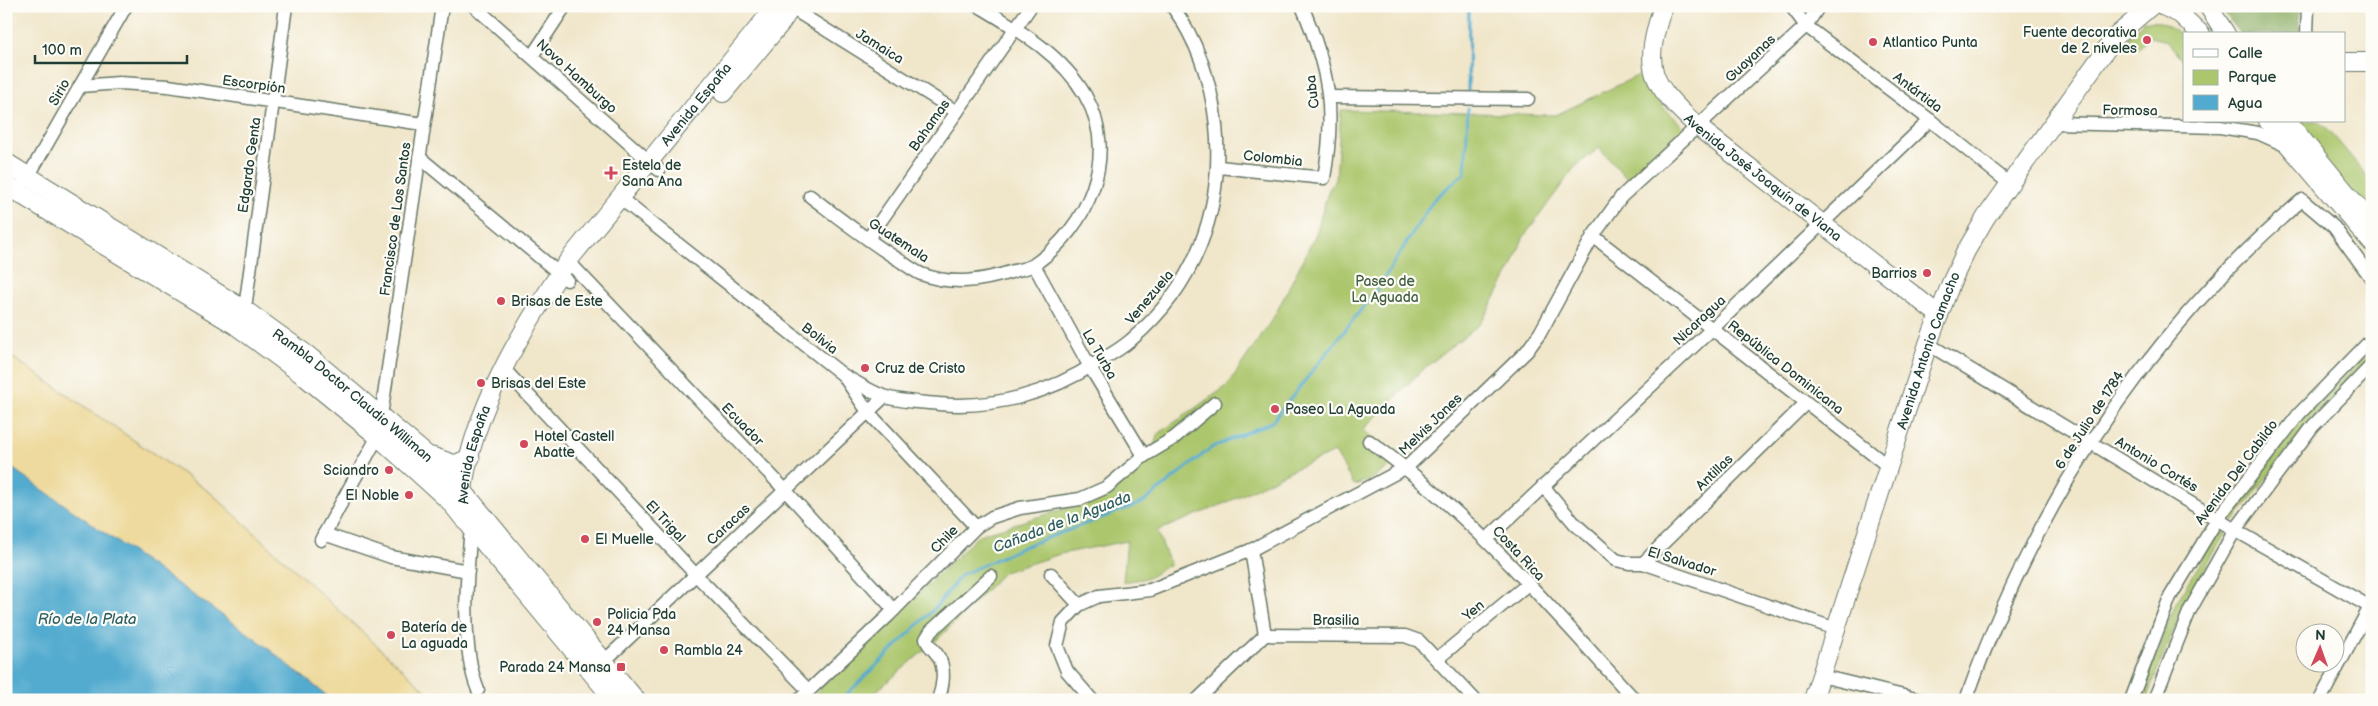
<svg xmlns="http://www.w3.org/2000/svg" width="2378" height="706" viewBox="0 0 2378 706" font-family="'Balsamiq Sans',sans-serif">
  <rect width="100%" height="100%" fill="#fdfcf7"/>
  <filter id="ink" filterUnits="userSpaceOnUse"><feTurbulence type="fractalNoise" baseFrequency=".02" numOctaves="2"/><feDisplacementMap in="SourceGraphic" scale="10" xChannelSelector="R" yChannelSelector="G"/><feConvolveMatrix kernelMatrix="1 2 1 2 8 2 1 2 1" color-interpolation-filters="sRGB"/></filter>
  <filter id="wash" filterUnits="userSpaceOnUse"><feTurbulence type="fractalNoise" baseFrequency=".0096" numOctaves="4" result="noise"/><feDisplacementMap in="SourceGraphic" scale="20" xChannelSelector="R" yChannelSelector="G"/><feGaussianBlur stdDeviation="1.12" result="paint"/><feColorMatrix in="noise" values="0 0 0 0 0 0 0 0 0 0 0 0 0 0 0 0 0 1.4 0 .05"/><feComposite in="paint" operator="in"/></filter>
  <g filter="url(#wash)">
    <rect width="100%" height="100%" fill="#f0e6ca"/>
    <g fill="#abc66c" stroke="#658250">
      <path d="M 2143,21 L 2161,22 L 2184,36 L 2184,62 L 2167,41 L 2150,37 L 2138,49 L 2128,39 Z"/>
      <path d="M 1639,75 L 1657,101 L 1684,127 L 1628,180 L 1599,148 L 1574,168 L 1523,238 L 1511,269 L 1481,323 L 1422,370 L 1363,430 L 1400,460 L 1370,480 L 1354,485 L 1335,452 L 1292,470 L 1228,502 L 1157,531 L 1170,564 L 1148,578 L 1123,582 L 1127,541 L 1060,554 L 1004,572 L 940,637 L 866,700 L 808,700 L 979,535 L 1093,500 L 1148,461 L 1158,434 L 1227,386 L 1275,315 L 1316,234 L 1329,189 L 1336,180 L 1341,110 L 1556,115 Z"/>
      <path d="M 2293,121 L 2318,121 L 2333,135 L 2372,182 L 2372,217 Z"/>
      <path d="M 2372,349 L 2372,357 L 2309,421 L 2234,521 L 2229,518 L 2304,417 Z"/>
      <path d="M 2220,530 L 2225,534 L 2183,605 L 2146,700 L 2140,700 L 2176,603 Z"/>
    </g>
    <path fill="#88ab60" stroke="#54744a" d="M 2226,6 L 2299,6 L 2299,34 L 2241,34 L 2221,9 Z"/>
    <path fill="#eeda9e" stroke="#868c69" d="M 6,353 L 211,493 L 436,700 L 332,700 L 259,641 L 6,464 Z"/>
    <path fill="#52abcf" stroke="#387482" d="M 6,464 L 259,641 L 332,700 L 6,700 Z"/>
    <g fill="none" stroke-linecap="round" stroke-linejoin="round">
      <g stroke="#52abcf" stroke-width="3">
        <path d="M 1468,91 L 1469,6"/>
        <path d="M 841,700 L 935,608 L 961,575 L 1023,547 L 1144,502 L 1211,448 L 1272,422 L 1376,291 L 1434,199 L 1465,173 L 1468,108"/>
      </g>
    </g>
  </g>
  <g filter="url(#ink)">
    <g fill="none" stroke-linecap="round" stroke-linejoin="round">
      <defs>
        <g id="street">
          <path d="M 474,6 L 659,170"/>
          <path d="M 788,6 L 957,112"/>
          <path d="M 1791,6 L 1806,26 L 1930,120 L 2010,184"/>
          <path d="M 2307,34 L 2308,6"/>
          <path d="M 532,56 L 565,6"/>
          <path d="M 80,86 L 119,83 L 168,86 L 423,124"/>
          <path d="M 1330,97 L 1528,99"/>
          <path d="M 2053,123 L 2220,127 L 2258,133 L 2287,146"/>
          <path d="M 419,157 L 567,280"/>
          <path d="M 1219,167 L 1324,178 C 1336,110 1329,70 1302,6"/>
          <path d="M 25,182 L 126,6"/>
          <path d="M 810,196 C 839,218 868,241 899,260 C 906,265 914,271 921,274 C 953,286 983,281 1014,271 C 1021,269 1030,268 1035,264 C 1088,227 1120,155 1085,95 C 1061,54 1019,30 979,6"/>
          <path d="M 620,198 L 843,375 L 868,412 L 976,527"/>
          <path d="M 1593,236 L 1889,467"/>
          <path d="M 868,239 L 1031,6"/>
          <path d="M 568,261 L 785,490 L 894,610"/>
          <path d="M 1034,265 L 1090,367 L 1144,456"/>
          <path d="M 241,315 L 246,301 L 286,6"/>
          <path d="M 1928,344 L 2235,530 L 2372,608"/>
          <path d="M 504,369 L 696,575 L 808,690"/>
          <path d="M 843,375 C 856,382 869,391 883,396 C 899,402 922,402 939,404 C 995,409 1050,393 1096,363 C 1108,356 1121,349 1131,340 C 1196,285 1224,209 1216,125 C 1211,82 1198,41 1172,6"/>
          <path d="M 1369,441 C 1471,513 1551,608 1635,700"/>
          <path d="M 1543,486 L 1575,524 L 1616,560 L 1629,563 L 1643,563 L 1836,629"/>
          <path d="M 471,527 C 467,574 460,646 478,690"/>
          <path d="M 324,534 L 391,557 L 468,571"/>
          <path d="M 1487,539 L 1713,328 L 1930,120"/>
          <path d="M 321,540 L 378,436 L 442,6"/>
          <path d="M 1251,550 L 1265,635"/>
          <path d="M 1643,563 L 1806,403"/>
          <path d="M 1051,574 L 1079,605"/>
          <path d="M 1437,659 L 1528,584"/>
          <path d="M 599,666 L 884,397"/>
          <path d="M 1821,676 L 1920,700"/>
          <path d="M 799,700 L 888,616 L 976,527 L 992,517 L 1020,508 L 1080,499 L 1107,487 L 1144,456 L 1174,438 L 1215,403"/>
          <path d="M 938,700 C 943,687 946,668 938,656 C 934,649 928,646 926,639 L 931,631 L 991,576"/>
          <path d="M 1092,700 L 1067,671 L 1057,646 L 1063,622 L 1079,605 L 1099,596 L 1150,590 L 1251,550 L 1407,467 L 1527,351 L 1540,333 L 1593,236 L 1621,197 L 1806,26 L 1819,6"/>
          <path d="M 1197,700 L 1265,635 L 1405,636 L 1419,641 L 1475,700"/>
          <path d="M 1966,700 C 2035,505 2144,335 2302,200 L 2334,227 L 2372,279"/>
          <path d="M 2131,700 L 2170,597 L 2218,518 L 2299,414 L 2372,339"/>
          <path d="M 2154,700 L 2190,610 L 2235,530 L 2313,426 L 2372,365"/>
          <path d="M 2320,700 L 2372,603"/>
        </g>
        <g id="secondary">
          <path id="s1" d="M 1663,6 C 1642,71 1650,82 1698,127 L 1939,315"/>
          <path d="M 2208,6 L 2226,34"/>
          <path d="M 2165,7 L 2180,14 L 2201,34"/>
          <path d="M 2344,62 L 2372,62"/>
          <path d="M 723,93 L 781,23 L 792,6"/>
          <path d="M 2268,121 L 2372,243"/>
          <path d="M 2287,121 L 2372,224"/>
          <path d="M 463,491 L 636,700"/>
          <path id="s2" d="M 614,700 L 466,521 C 465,511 462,500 463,490 C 472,411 524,326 568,261 L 776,6"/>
          <path id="s3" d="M 1813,700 L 1928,344 L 1951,283 L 1966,251 L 1986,217 L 2115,37 L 2151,6"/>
        </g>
        <g id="primary">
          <path id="s4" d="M 6,163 L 244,310 L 308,356 L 425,454 L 463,491"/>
          <path d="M 6,185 L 236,325 L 301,373 L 378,436 L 451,502 L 466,521"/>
          <path d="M 432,457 L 455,465 L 470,458"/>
        </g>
      </defs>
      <use href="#street" stroke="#687868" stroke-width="15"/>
      <use href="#secondary" stroke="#687868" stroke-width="20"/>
      <use href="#primary" stroke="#687868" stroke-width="21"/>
      <use href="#street" stroke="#fff" stroke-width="12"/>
      <use href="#secondary" stroke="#fff" stroke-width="18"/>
      <use href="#primary" stroke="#fff" stroke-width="19"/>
    </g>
  </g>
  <g fill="#d1495b" stroke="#fdfcf7" stroke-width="2">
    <circle cx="2147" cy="40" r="5"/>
    <circle cx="1873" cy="42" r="5"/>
    <path d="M608.5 165.5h5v5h5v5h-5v5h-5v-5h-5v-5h5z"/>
    <circle cx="1927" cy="273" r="5"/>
    <circle cx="501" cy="301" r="5"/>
    <circle cx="865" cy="368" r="5"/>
    <circle cx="481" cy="383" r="5"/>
    <circle cx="1275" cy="409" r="5"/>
    <circle cx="524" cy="444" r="5"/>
    <circle cx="389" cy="470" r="5"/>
    <circle cx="409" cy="495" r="5"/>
    <circle cx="585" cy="539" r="5"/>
    <circle cx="597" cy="622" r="5"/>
    <circle cx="391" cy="635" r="5"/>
    <circle cx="664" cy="650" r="5"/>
    <rect x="616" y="662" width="10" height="10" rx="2.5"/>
  </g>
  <g text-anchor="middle" stroke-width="4.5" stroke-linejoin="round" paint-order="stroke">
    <g font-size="14" fill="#1f3d34" stroke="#fdfcf7" text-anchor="start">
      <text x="2137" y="37" text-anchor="end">Fuente decorativa<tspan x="2137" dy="16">de 2 niveles</tspan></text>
      <text x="1883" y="47">Atlantico Punta</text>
      <text x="622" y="170">Estela de<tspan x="622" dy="16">Sana Ana</tspan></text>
      <text x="1917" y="278" text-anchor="end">Barrios</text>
      <text x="511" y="306">Brisas de Este</text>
      <text x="875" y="373">Cruz de Cristo</text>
      <text x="491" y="388">Brisas del Este</text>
      <text x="1285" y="414">Paseo La Aguada</text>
      <text x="534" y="441">Hotel Castell<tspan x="534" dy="16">Abatte</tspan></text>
      <text x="379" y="475" text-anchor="end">Sciandro</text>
      <text x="399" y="500" text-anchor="end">El Noble</text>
      <text x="595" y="544">El Muelle</text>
      <text x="607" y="619">Policia Pda<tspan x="607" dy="16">24 Mansa</tspan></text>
      <text x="401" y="632">Batería de<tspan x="401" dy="16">La aguada</tspan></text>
      <text x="674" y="655">Rambla 24</text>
      <text x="611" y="672" text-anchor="end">Parada 24 Mansa</text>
    </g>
    <g font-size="14" fill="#1f3d34" stroke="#fdfcf7">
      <text transform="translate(880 46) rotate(32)" y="5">Jamaica</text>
      <text transform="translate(1750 58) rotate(-43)" y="5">Guayanas</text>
      <text transform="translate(577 76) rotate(42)" y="5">Novo Hamburgo</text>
      <text transform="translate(254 84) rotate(8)" y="5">Escorpión</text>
      <text transform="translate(59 92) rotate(-60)" y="5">Sirio</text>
      <text transform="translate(1312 92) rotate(-97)" y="5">Cuba</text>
      <text transform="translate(1918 92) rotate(37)" y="5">Antártida</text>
      <text dy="5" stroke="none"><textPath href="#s2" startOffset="720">Avenida España</textPath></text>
      <text transform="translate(2130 110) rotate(1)" y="5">Formosa</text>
      <text transform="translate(929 125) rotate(-55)" y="5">Bahamas</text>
      <text transform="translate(1273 158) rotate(6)" y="5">Colombia</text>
      <text transform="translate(249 165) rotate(-82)" y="5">Edgardo Genta</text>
      <text dy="5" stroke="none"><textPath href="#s1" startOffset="221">Avenida José Joaquín de Viana</textPath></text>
      <text transform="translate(395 219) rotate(-82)" y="5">Francisco de Los Santos</text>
      <text transform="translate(899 240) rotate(33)" y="5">Guatemala</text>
      <text transform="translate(1149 297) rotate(-50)" y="5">Venezuela</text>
      <text transform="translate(1699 320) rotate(-43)" y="5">Nicaragua</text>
      <text transform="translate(820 338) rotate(38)" y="5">Bolivia</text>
      <text dy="5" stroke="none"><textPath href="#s3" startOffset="368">Avenida Antonio Camacho</textPath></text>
      <text transform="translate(1100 354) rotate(60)" y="5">La Turba</text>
      <text transform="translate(1786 367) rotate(38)" y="5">República Dominicana</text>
      <text dy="5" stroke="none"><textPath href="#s4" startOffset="418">Rambla Doctor Claudio Williman</textPath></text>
      <text transform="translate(2089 420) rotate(-57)" y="5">6 de Julio de 1784</text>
      <text transform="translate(743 424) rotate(46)" y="5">Ecuador</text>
      <text transform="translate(1430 424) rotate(-44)" y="5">Melvis Jones</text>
      <text dy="5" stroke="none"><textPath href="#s2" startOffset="300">Avenida España</textPath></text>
      <text transform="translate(2157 464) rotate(31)" y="5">Antonio Cortés</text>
      <text transform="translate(1714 472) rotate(-44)" y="5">Antillas</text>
      <text transform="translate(2236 472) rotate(-53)" y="5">Avenida Del Cabildo</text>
      <text transform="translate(666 521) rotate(47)" y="5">El Trigal</text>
      <text transform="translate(728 524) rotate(-43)" y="5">Caracas</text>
      <text transform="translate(944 539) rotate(-46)" y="5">Chile</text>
      <text transform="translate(1519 553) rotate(47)" y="5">Costa Rica</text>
      <text transform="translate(1682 561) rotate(17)" y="5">El Salvador</text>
      <text transform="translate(1473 610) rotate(-39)" y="5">Yen</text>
      <text x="1336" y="625">Brasilia</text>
    </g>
    <g font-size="14" fill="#425f42" stroke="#fdfcf7">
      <text x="1385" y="286">Paseo de<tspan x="1385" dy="16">La Aguada</tspan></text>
    </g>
    <g font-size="15" font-style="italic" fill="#2e5e62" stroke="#fdfcf7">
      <text transform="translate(1062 522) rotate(-21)" y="5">Cañada de la Aguada</text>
      <text x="87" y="624">Río de la Plata</text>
    </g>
  </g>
  <rect width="2378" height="706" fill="none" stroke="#fdfcf7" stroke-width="25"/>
  <rect x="2183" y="32" width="162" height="90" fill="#fdfcf7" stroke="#a4b0a9"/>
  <rect x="2193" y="49" width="25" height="8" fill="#ffffff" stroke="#a4b0a9"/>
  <text x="2228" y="58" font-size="15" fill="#1f3d34">Calle</text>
  <rect x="2193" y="70" width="25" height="15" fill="#abc66c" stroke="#a4b0a9"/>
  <text x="2228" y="82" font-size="15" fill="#1f3d34">Parque</text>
  <rect x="2193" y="95" width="25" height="15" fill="#52abcf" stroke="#a4b0a9"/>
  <text x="2228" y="108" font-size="15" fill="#1f3d34">Agua</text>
  <g transform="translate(2320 648) rotate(2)"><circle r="24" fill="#fdfcf7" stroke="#a4b0a9"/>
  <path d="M0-4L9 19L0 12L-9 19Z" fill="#d1495b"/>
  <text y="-8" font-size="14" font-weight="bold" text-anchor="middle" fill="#1f3d34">N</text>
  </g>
  <path d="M35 55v8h152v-8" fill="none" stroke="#1f3d34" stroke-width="2.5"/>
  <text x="42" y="55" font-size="15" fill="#1f3d34" stroke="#fdfcf7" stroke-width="4" paint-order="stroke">100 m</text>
</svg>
